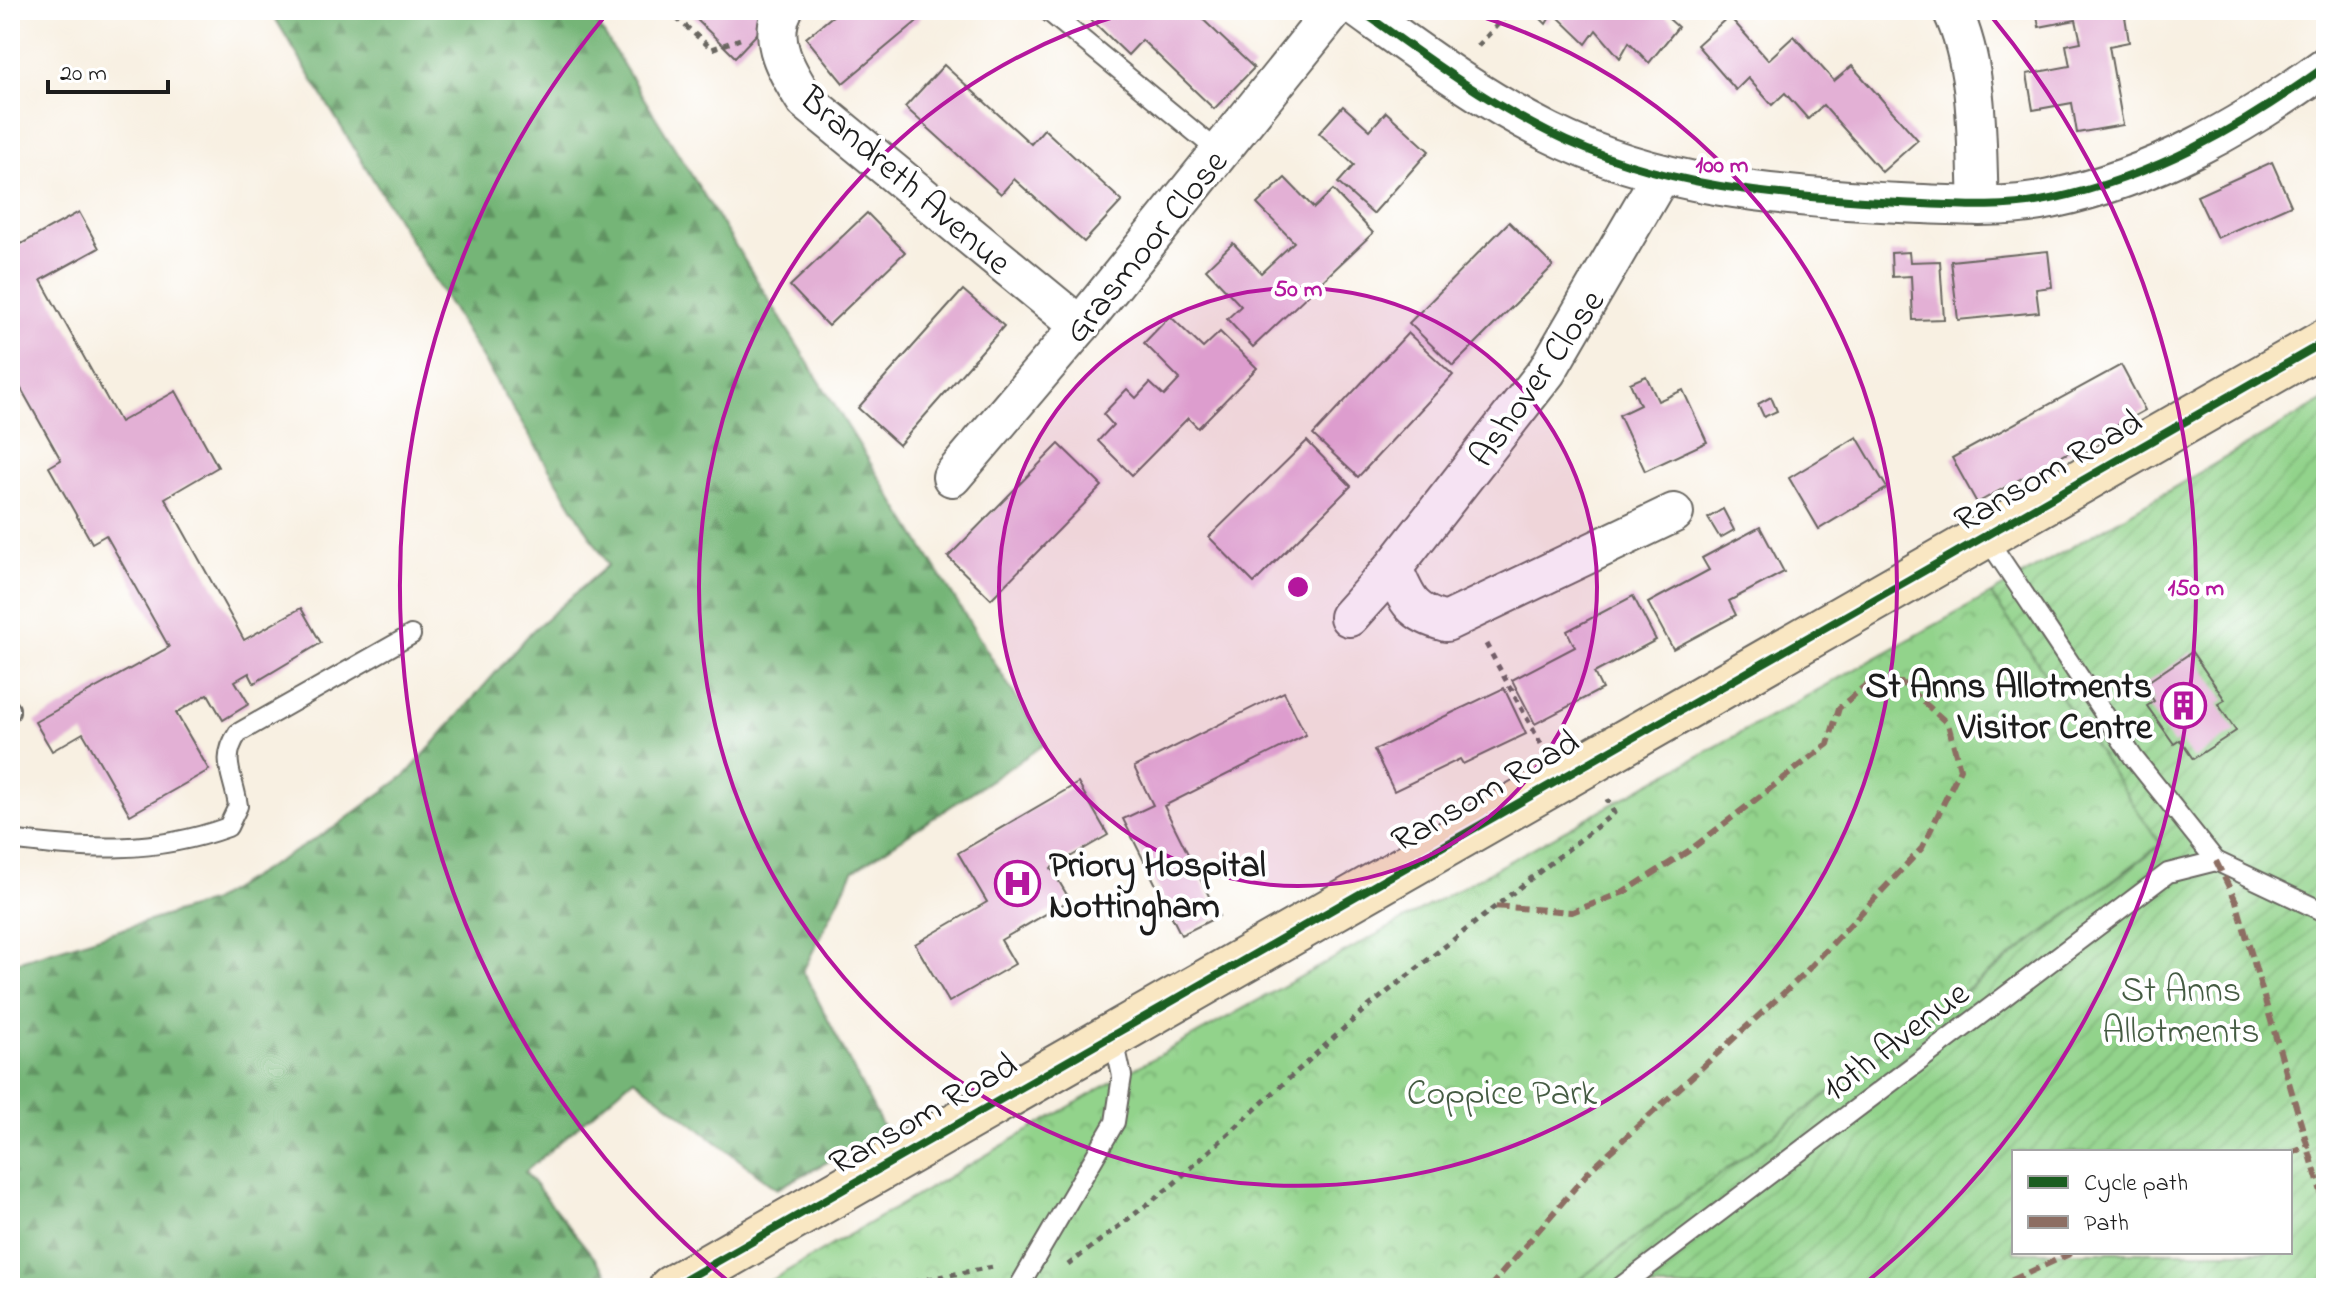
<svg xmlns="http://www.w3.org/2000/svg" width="2336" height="1298" viewBox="0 0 2336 1298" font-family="'Indie Flower',sans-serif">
  <defs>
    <pattern id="forest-firs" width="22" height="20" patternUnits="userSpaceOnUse" patternTransform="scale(2)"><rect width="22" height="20" fill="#75b577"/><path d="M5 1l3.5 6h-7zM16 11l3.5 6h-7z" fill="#5f9261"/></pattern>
    <pattern id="park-crowns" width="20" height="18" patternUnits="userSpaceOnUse" patternTransform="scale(2)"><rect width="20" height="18" fill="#92d38b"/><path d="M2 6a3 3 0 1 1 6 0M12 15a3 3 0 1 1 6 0" fill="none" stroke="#7db577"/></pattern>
    <pattern id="garden-furrows" width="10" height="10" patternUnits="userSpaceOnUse" patternTransform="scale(2)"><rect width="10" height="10" fill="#92d38b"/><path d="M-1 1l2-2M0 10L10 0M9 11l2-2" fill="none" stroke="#7db577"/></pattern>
  </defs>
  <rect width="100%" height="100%" fill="#fff"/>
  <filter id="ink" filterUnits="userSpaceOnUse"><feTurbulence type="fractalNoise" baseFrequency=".0125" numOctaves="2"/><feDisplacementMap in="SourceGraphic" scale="16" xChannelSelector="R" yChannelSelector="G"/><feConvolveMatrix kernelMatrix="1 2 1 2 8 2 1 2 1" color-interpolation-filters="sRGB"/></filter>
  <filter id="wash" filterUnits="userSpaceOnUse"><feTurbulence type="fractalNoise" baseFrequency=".006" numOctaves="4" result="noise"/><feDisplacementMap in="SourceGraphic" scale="32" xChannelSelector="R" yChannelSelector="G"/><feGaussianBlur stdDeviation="1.8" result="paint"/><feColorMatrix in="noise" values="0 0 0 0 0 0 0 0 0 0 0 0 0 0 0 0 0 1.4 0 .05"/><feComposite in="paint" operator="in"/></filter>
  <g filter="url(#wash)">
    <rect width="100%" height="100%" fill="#f8f0e2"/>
    <path fill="url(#forest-firs)" stroke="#48684a" stroke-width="2" d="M 270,10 L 589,10 L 1045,744 L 853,871 L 803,971 L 885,1131 L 777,1189 L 634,1078 L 525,1172 L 614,1282 L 605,1288 L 10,1288 L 10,964 L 210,902 L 335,827 L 407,774 L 532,631 L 608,565 Z"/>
    <path fill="url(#park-crowns)" stroke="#577854" stroke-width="2" d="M 1991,594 L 2161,844 L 1568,1288 L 758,1288 L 1134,1069 Z"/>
    <path fill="url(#garden-furrows)" stroke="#577854" stroke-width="2" fill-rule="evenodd" d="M 2326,399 L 2326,1288 L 1568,1288 L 2161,845 L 1991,594 ZM 2014,1152 L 2290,1152 L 2290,1252 L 2014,1252 Z"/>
    <g id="blocks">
      <g fill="#e3b0d5">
        <path d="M 687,10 L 763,10 L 772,18 L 735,57 Z"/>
        <path d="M 840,10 L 914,10 L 921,18 L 843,83 L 806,38 Z"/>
        <path d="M 1081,10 L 1193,10 L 1254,68 L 1214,109 L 1142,40 L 1128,55 Z"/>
        <path d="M 1532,10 L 1659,10 L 1678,27 L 1649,63 L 1629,42 L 1620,58 L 1596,30 L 1586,44 L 1553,12 L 1546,24 Z"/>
        <path d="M 2036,10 L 2124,10 L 2129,42 L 2109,46 L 2123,125 L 2077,133 L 2072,103 L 2033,110 L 2027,74 L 2070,66 L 2066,45 L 2081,42 L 2076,20 L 2039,27 Z"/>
        <path d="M 1729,16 L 1768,60 L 1794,36 L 1834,81 L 1852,66 L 1918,140 L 1882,172 L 1823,105 L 1808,119 L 1785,93 L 1772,105 L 1748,78 L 1736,90 L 1697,45 Z"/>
        <path d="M 944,65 L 1031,144 L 1044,129 L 1122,201 L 1084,242 L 1014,179 L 1001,194 L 905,107 Z"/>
        <path d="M 1343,106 L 1370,130 L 1386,112 L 1429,151 L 1373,214 L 1338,183 L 1354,165 L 1319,133 Z"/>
        <path d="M 2272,162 L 2291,205 L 2217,238 L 2197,196 Z"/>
        <path d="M 1285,178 L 1314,208 L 1333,190 L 1373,233 L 1253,347 L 1227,319 L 1241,306 L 1206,269 L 1233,243 L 1261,273 L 1294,242 L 1257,204 Z"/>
        <path d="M 79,212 L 99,248 L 41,280 L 120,422 L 176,391 L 218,467 L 165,498 L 244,640 L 301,608 L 321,643 L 254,683 L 249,673 L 235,681 L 249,704 L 223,720 L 208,694 L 176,713 L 209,770 L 130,815 L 83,733 L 52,751 L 35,722 L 169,647 L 106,535 L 92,543 L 49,467 L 61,460 L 10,369 L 10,250 Z"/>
        <path d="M 867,213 L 905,252 L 828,326 L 790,286 Z"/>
        <path d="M 1509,222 L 1553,266 L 1453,366 L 1409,323 Z"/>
        <path d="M 2048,251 L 2052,287 L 2036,289 L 2039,312 L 1958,320 L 1951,261 Z"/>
        <path d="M 1909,252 L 1910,262 L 1940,261 L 1944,319 L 1913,320 L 1911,276 L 1892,277 L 1891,253 Z"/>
        <path d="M 963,290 L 1004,326 L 899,445 L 858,408 Z"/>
        <path d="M 1170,316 L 1203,348 L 1220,332 L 1257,368 L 1198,428 L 1188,418 L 1132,475 L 1098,441 L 1113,425 L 1103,414 L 1127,389 L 1136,398 L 1150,383 L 1164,396 L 1180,379 L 1144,343 Z"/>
        <path d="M 1408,333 L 1453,375 L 1358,477 L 1313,435 Z"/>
        <path d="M 2121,365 L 2145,410 L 1977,503 L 1952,458 Z"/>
        <path d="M 1646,376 L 1658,401 L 1683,390 L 1707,442 L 1645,471 L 1619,415 L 1640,405 L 1630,383 Z"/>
        <path d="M 1771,397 L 1777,411 L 1764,417 L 1758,404 Z"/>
        <path d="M 1857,437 L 1887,488 L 1819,529 L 1789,478 Z"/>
        <path d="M 1307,441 L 1351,486 L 1254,583 L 1209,537 Z"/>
        <path d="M 1059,444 L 1102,486 L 991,599 L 948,557 Z"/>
        <path d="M 1723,509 L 1734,530 L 1720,538 L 1708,518 Z"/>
        <path d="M 1760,527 L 1784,572 L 1729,601 L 1736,615 L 1673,649 L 1648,603 L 1709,570 L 1702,558 Z"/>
        <path d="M 1633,596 L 1656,640 L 1594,673 L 1602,689 L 1535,724 L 1512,680 L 1575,647 L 1567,631 Z"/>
        <path d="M 2192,652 L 2225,700 L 2218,704 L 2236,731 L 2193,759 L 2180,740 L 2174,744 L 2147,706 L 2154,701 L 2143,685 Z"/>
        <path d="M 1504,688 L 1526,734 L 1463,764 L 1460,759 L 1394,791 L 1374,750 Z"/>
        <path d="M 1284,692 L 1306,735 L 1164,806 L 1219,916 L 1181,935 L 1123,819 L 1153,805 L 1134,767 Z"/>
        <path d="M 1078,783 L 1108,835 L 1051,868 L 1070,900 L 1001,940 L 1015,964 L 949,1002 L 915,944 L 987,902 L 958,853 Z"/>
      </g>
    </g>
  </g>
  <g filter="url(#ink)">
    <use href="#blocks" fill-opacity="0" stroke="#696661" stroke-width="2"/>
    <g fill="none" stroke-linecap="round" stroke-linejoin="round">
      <defs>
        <g id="lane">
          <path d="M 1049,12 L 1219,152"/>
          <path d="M 1986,537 L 2133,757 L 2216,861 L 2326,913"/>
          <path d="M 10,709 L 10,712"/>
          <path d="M 10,840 C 87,850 154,854 228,827 L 238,806 C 234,775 219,761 238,733 L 411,635"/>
          <path d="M 1018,1288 L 1115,1122 L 1122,1076 L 1113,1035"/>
          <path d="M 1619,1288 L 2168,873 L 2216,861"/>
        </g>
        <g id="street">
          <path d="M 783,10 C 767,41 788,73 805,100 L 1080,326"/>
          <path d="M 1360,10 C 1421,54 1480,98 1548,132 C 1657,187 1780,197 1900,203 C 1950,205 2001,210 2051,199 C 2154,177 2242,127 2326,66"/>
          <path d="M 1952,10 C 1980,70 1976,141 1979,206"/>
          <path d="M 952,477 L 1080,326 L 1334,10"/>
          <path d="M 1393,568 C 1407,601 1411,613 1446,622 L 1674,513"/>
          <path d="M 1349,617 L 1393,568 L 1547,371 L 1661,175"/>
        </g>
        <path id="secondary" d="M 671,1288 L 2326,341"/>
      </defs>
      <use href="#lane" stroke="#696661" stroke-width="22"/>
      <use href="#street" stroke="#696661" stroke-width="42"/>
      <use href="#secondary" stroke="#696661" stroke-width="48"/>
      <g stroke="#696661" stroke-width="5" stroke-dasharray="6 6" stroke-linecap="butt">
        <path d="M 667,10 L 712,49 L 740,39"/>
        <path d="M 1478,46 L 1511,10"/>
        <path d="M 1486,644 L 1541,744"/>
        <path d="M 1068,1265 L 1170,1187 L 1363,1011 L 1614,813 L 1607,799"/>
        <path d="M 880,1288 L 998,1266"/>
      </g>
      <use href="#lane" stroke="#fff" stroke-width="18"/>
      <use href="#street" stroke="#fff" stroke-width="38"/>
      <use href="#secondary" stroke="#f9e7c3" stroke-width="44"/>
      <g stroke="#8d6e63" stroke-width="6" stroke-dasharray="12 6" stroke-linecap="butt">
        <path d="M 2216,861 L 2236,901 L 2326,1209"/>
        <path d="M 2290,1154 L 2310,1145"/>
        <path d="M 1489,1288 L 1591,1169 L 1802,976 L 1922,848 L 1960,769 L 1948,724 L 1902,683 L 1867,684 L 1839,708 L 1828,744 L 1690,850 L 1624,892 L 1572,912 L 1493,906"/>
        <path d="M 1995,1288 L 2074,1252"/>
      </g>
      <defs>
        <g id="cycleway">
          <path d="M 1360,10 C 1421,54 1480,98 1548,132 C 1657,187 1780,197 1900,203 C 1950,205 2001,210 2051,199 C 2154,177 2242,127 2326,66"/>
          <path d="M 671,1288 L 2326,341"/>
        </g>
      </defs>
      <use href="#cycleway" stroke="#fff" stroke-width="13"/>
      <use href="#cycleway" stroke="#1b5e20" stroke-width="8"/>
    </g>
  </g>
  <circle cx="1298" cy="587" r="299" fill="#b5179e" fill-opacity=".12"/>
  <g fill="none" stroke="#b5179e" stroke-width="4">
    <circle cx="1298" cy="587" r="299"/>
    <path d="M1463 11A599 599 0 1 1 1133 11"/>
    <path d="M733 1285A898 898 0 0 1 605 16M1991 16A898 898 0 0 1 1863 1285"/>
  </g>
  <defs>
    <symbol id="building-ring" viewBox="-11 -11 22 22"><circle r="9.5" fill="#fff" stroke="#b5179e" stroke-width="1.5"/><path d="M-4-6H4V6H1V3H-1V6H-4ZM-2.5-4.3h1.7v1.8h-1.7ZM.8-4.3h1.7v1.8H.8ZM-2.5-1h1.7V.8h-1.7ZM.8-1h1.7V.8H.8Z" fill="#b5179e"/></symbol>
    <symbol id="hospital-ring" viewBox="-11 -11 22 22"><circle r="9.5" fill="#fff" stroke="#b5179e" stroke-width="1.5"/><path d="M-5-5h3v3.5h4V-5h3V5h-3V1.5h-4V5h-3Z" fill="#b5179e"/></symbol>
  </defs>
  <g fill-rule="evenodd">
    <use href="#building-ring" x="2158" y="680" width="51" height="51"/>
    <use href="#hospital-ring" x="992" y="858" width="51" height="51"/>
  </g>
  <g text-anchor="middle" stroke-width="8" stroke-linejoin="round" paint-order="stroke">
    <g font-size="36" fill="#1c1c1c" stroke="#fff">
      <text transform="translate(907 179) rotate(41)" y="13">Brandreth Avenue</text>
      <text transform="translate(1144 245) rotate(-51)" y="13">Grasmoor Close</text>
      <text transform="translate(1535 377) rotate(-55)" y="13">Ashover Close</text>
      <text transform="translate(2047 469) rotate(-30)" y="13">Ransom Road</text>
      <text transform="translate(1484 789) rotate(-30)" y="13">Ransom Road</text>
      <text transform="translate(1894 1039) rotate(-37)" y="13">10th Avenue</text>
      <text transform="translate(922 1112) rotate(-30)" y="13">Ransom Road</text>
    </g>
    <g font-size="36" font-weight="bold" fill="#1c1c1c" stroke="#fff" text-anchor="end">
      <text x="2152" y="697">St Anns Allotments<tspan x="2152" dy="41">Visitor Centre</tspan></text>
      <text x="1049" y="876" text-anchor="start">Priory Hospital<tspan x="1049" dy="41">Nottingham</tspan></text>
    </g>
    <g font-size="36" fill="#455c43" stroke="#fff">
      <text x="2181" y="1001">St Anns<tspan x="2181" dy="41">Allotments</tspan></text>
      <text x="1502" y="1104">Coppice Park</text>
    </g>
  </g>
  <circle cx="1298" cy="587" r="12" fill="#b5179e" stroke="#fff" stroke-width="4"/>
  <g font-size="24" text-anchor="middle" font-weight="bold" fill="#b5179e" stroke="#fff" stroke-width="8" stroke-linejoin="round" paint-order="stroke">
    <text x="1722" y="172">100 m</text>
    <text x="1298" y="296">50 m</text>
    <text x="2196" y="595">150 m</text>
  </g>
  <rect width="2336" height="1298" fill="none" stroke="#fff" stroke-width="40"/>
  <rect x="2012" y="1150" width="280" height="104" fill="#ffffff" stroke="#a4a4a4" stroke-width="2"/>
  <rect x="2028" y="1176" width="40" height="12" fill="#1b5e20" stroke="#a4a4a4" stroke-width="2"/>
  <text x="2084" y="1190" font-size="24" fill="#1c1c1c">Cycle path</text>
  <rect x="2028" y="1216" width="40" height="12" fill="#8d6e63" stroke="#a4a4a4" stroke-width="2"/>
  <text x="2084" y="1230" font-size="24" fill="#1c1c1c">Path</text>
  <path d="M48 80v12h120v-12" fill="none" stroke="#1c1c1c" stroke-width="4"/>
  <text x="60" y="80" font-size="24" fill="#1c1c1c" stroke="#ffffff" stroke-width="6" paint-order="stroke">20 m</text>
</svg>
